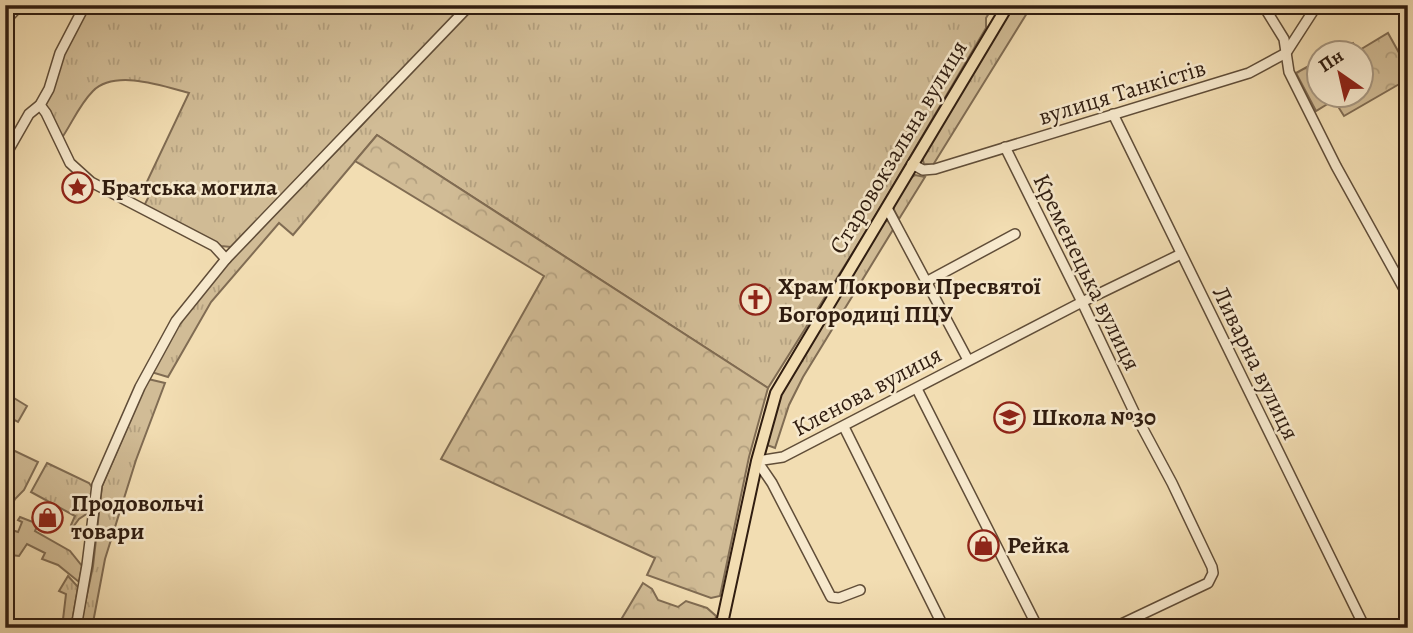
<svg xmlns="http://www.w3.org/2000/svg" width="1413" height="633" viewBox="0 0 1413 633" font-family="Alegreya,serif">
  <defs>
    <pattern id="grass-tufts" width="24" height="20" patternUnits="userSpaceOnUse" patternTransform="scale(1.75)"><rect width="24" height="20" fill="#d1bc96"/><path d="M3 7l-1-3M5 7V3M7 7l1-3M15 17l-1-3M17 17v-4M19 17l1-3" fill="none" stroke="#b4a180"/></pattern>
    <pattern id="forest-crowns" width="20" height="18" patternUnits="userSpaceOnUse" patternTransform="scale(1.75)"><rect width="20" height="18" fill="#d1bc96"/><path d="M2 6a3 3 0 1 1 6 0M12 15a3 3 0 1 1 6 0" fill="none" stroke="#b4a180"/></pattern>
  </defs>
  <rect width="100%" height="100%" fill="#f2ddb2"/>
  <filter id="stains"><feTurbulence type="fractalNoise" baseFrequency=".00286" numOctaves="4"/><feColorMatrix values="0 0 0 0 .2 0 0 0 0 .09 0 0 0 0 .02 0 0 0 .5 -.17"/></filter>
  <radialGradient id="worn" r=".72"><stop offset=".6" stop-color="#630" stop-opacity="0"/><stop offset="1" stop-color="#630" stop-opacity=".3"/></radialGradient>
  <g fill="url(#grass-tufts)" stroke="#806c53" stroke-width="2">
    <path d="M 85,5 L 466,5 L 241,240 L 231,247 L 221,246 L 144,206 L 150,194 L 143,190 L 189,93 C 163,86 115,69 93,91 C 78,106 71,126 59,142 L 40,105 Z"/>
    <path d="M 470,5 L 994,5 L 986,18 L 986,28 L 867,230 L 768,388 L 377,135 L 293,235 L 279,223 L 211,302 L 168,377 L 151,372 L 178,322 L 232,257 L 361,126 Z"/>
    <path d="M 1014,5 L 1032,5 L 933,165 L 924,164 L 922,157 Z"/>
    <path d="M 915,175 L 925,177 L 899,219 C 898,217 894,211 894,209 C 893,199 907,179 915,175 Z"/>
    <path d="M 887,220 L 894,228 L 803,377 L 789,405 L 775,448 L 767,445 L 767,439 L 777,402 L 885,221 Z"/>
    <path d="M 148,379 L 165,383 L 136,460 L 105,559 L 92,628 L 80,628 L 93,566 L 102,486 Z"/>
    <path d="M 9,395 L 27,406 L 18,422 L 5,415 L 5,403 Z"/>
    <path d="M 5,451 L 15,451 L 38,462 L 24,490 L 15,499 L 9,510 L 5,527 Z"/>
    <path d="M 47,463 L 89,483 L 94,490 L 91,511 L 79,519 L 73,527 L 71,525 L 75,516 L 31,492 Z"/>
    <path d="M 20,517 L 38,524 L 35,531 L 70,551 L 82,566 L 79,582 L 58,565 L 42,559 L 45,553 L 27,544 L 19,556 L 11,555 L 7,543 L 12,530 L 18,532 L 22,522 L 18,520 Z"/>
    <path d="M 68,576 L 78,587 L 71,628 L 62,628 L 66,594 L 59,591 Z"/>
  </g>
  <g fill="url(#forest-crowns)" stroke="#806c53" stroke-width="2">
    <path d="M 1388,33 L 1408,69 L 1408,79 L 1344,116 L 1334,100 L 1316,111 L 1296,73 L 1318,61 L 1318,94 L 1360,94 L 1360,52 L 1335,52 L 1353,43 L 1358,51 Z"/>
    <path d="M 377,135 L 768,388 L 749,457 L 720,596 L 711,598 L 647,575 L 655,558 L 441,459 L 544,276 L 355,161 Z"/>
    <path d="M 643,583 L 652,589 L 658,600 L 678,607 L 686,601 L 707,608 L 716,616 L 714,628 L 616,628 Z"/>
  </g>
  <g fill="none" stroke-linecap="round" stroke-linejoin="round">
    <defs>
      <g id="minor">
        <path d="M 1263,5 L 1284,39 L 1289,72 L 1336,166 L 1408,296"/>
        <path d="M 5,21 L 20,5"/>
        <path d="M 40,105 L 46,113 L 70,163 L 91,182 L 214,246 L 226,259"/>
        <path d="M 1113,114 L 1365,628"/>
        <path d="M 1005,147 L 1082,302 L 1135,414 L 1172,483 L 1212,567 L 1213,573 L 1208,583 L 1113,628"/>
        <path d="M 5,156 L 29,114 L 40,105 L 49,89 L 60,53 L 85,5"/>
        <path d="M 912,164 L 923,170 L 935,169 L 1249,73 L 1286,53 L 1317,5"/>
        <path d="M 887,208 L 968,360"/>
        <path d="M 926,282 L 1015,234"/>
        <path d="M 917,389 L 1038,628"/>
        <path d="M 844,427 L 944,628"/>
        <path d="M 860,590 L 839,598 L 831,597 L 772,483 L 757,461 L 783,457 L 1082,302 L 1181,254"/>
        <path d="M 76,628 L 87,565 L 97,485 L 140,387 L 176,321 L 226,259 L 470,5"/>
      </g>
      <path id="major" d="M 721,628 L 757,461 L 776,393 L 1008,5"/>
    </defs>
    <use href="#minor" stroke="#604d38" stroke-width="12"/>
    <use href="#major" stroke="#301d10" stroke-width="14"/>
    <use href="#minor" stroke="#f7e9cd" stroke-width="9"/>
    <use href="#major" stroke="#f2ddb2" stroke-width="10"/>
  </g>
  <defs>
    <symbol id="sight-ring" viewBox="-11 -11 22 22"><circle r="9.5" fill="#f7e9cd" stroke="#8f2418" stroke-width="1.5"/><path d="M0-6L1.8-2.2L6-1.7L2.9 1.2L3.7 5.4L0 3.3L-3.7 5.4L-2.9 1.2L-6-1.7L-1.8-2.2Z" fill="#8f2418"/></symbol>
    <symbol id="church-ring" viewBox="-11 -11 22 22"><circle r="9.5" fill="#f7e9cd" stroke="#8f2418" stroke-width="1.5"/><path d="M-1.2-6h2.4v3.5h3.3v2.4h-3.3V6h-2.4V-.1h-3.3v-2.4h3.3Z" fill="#8f2418"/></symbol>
    <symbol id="school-ring" viewBox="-11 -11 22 22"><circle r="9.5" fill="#f7e9cd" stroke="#8f2418" stroke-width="1.5"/><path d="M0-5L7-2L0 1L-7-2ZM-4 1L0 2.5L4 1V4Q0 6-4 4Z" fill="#8f2418"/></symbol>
    <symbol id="shop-ring" viewBox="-11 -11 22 22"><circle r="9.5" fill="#f7e9cd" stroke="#8f2418" stroke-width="1.5"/><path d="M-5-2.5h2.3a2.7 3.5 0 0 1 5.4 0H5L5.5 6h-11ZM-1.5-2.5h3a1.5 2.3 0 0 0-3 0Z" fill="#8f2418"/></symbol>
  </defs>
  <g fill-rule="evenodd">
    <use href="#sight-ring" x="60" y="170" width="35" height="35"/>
    <use href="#church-ring" x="738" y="282" width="35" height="35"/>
    <use href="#school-ring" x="992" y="400" width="35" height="35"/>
    <use href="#shop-ring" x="30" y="500" width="35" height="35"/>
    <use href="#shop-ring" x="966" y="528" width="35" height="35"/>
  </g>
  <g text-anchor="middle" stroke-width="5" stroke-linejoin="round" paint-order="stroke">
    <g font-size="24" fill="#301d10" stroke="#f7e9cd">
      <text transform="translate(1122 92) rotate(-17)" y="8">вулиця Танкістів</text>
      <text transform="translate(898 147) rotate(-59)" y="8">Старовокзальна вулиця</text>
      <text transform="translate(1087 272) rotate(64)" y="8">Кременецька вулиця</text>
      <text transform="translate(1256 363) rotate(64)" y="8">Ливарна вулиця</text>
      <text transform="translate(867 391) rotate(-28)" y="8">Кленова вулиця</text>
    </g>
    <g font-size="24" font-weight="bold" fill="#301d10" stroke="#f7e9cd" text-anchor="start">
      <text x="101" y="195">Братська могила</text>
      <text x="778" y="294">Храм Покрови Пресвятої<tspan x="778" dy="28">Богородиці ПЦУ</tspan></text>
      <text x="1032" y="425">Школа №30</text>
      <text x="71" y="511">Продовольчі<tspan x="71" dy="28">товари</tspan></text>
      <text x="1007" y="553">Рейка</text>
    </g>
  </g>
  <rect width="1413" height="633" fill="none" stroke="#f2ddb2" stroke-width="28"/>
  <rect x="7" y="7" width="1399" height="619" fill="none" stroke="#301d10" stroke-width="3.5"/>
  <rect x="14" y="14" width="1385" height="605" fill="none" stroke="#301d10" stroke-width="2"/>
  <g transform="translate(1340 74) rotate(326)"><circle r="33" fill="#f7e9cd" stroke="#a79781" stroke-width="2"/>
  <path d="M0-5L12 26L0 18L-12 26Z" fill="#8f2418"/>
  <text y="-10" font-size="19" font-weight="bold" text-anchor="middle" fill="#301d10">Пн</text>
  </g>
  <rect width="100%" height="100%" filter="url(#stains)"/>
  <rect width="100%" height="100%" fill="url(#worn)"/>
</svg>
